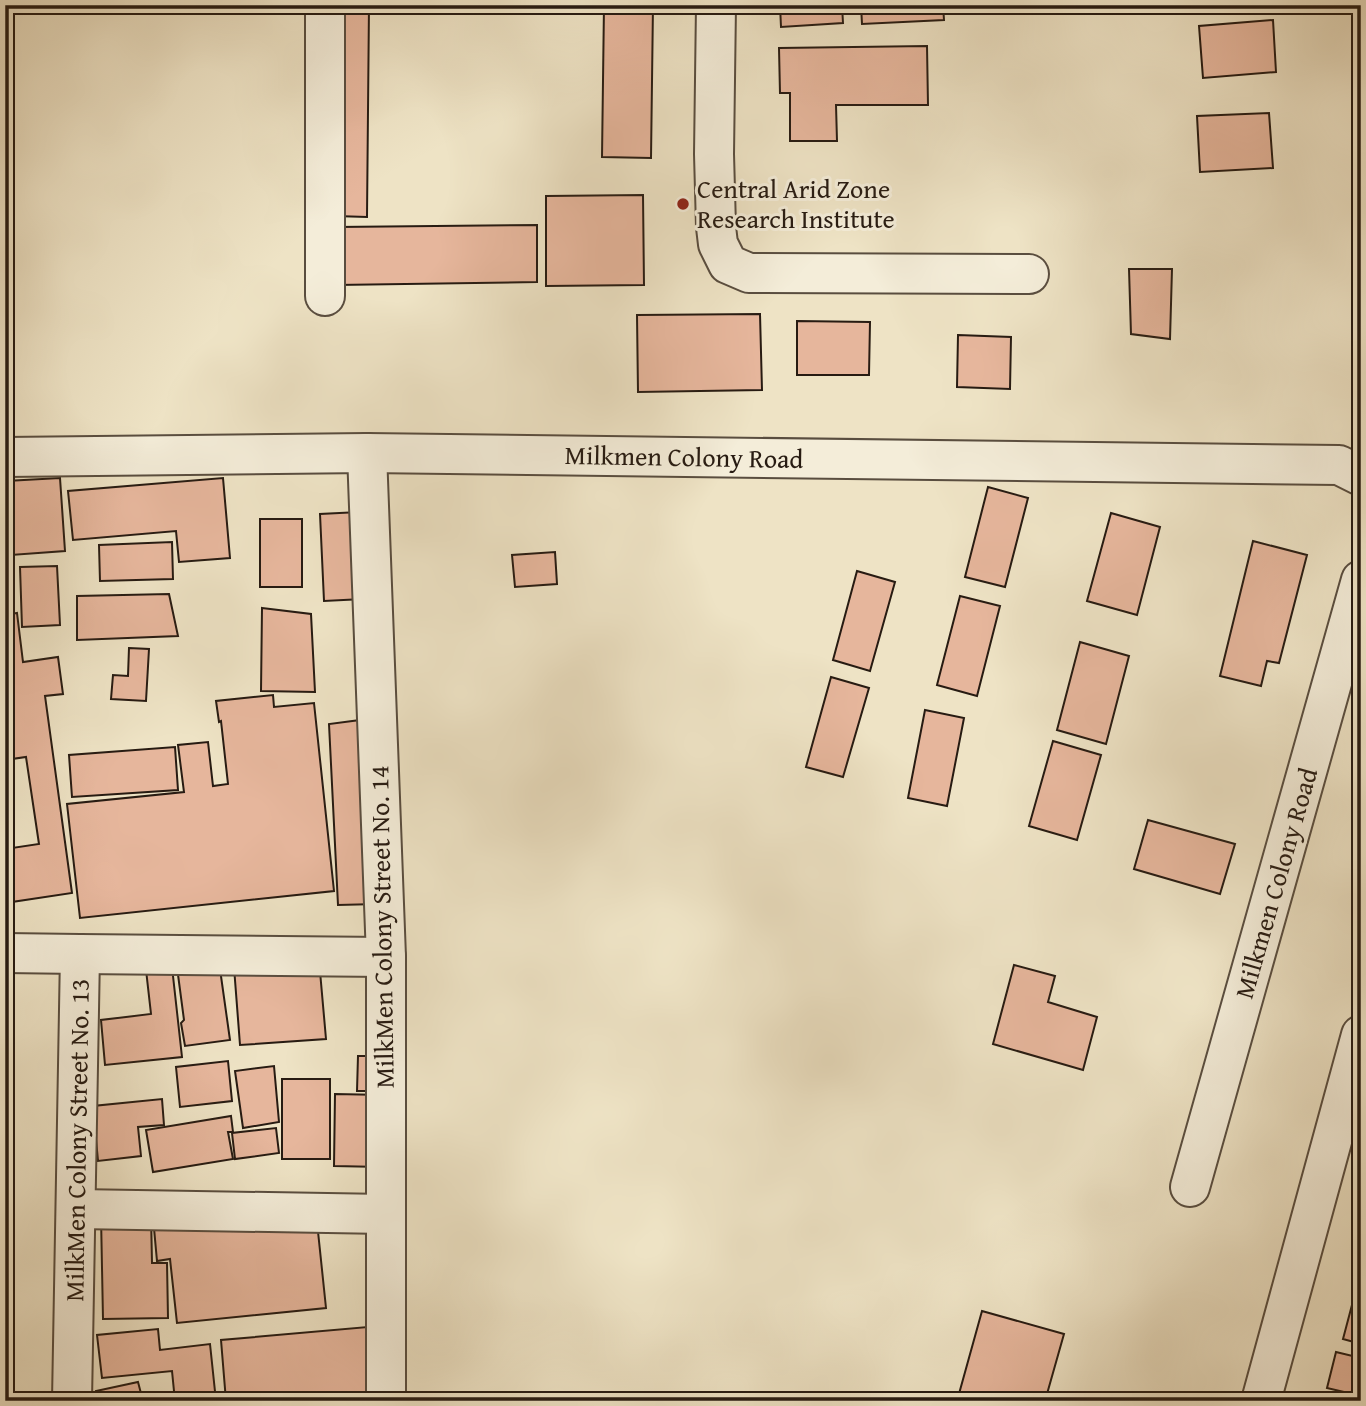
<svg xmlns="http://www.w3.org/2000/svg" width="1366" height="1406" viewBox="0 0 1366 1406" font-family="'Gentium Book Plus',serif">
  <rect width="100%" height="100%" fill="#eee3c5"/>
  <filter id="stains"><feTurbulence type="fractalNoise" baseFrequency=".00286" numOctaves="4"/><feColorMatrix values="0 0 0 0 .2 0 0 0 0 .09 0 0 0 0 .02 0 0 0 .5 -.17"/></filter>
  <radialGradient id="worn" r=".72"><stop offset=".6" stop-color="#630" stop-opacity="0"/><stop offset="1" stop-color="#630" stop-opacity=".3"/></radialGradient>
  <g fill="#e6b69c" stroke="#271b12" stroke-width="2">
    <path d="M 334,5 L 369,5 L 367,217 L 335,216 Z"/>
    <path d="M 604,5 L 653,5 L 651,158 L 602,157 Z"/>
    <path d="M 780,5 L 842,5 L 843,23 L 781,27 Z"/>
    <path d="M 861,5 L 943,5 L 944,20 L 862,24 Z"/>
    <path d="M 1273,20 L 1276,72 L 1203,78 L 1199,26 Z"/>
    <path d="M 927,46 L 928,105 L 836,105 L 837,141 L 790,141 L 790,93 L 780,93 L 779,48 Z"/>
    <path d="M 1269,113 L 1273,168 L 1200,172 L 1197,116 Z"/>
    <path d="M 643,195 L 644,285 L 546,286 L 546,196 Z"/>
    <path d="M 537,225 L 537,282 L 336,285 L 336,227 Z"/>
    <path d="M 1129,269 L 1172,269 L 1170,339 L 1131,334 Z"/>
    <path d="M 760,314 L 762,390 L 638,392 L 637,315 Z"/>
    <path d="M 797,321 L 870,322 L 869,375 L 797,375 Z"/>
    <path d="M 958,335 L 1011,337 L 1010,389 L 957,387 Z"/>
    <path d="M 60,478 L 65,551 L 11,555 L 6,481 Z"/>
    <path d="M 223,478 L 230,558 L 179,562 L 176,531 L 73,540 L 68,491 Z"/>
    <path d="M 988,487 L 1028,498 L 1005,587 L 965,577 Z"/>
    <path d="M 359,512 L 363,599 L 324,601 L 320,514 Z"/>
    <path d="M 1111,513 L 1160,527 L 1137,615 L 1087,601 Z"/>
    <rect x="260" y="519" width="42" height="68"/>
    <path d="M 1253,541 L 1307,555 L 1279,663 L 1267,661 L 1261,686 L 1220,676 Z"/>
    <path d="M 172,542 L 173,579 L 100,581 L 99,545 Z"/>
    <path d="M 555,552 L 557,584 L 515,587 L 512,555 Z"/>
    <path d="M 57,566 L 60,625 L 22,627 L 20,567 Z"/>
    <path d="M 857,571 L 895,582 L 870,671 L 833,660 Z"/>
    <path d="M 169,594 L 178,636 L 77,640 L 77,596 Z"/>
    <path d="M 960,596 L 1000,606 L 977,696 L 937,685 Z"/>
    <path d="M 262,608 L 311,614 L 315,692 L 261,691 Z"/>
    <path d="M 17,613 L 23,662 L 58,657 L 63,694 L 45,696 L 72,893 L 5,903 L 5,849 L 39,844 L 26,757 L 5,760 L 5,615 Z"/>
    <path d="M 1080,642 L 1129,656 L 1106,744 L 1057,730 Z"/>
    <path d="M 129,648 L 149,649 L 146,701 L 111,699 L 113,675 L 128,676 Z"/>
    <path d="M 831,677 L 869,688 L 843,777 L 806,767 Z"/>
    <path d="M 273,695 L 274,707 L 314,703 L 334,891 L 80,918 L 67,804 L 184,792 L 178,745 L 208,742 L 213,786 L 228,784 L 221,721 L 219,722 L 216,701 Z"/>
    <path d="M 925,710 L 964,718 L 947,806 L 908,798 Z"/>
    <path d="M 368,719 L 377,904 L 338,905 L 329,724 Z"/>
    <path d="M 1053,741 L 1101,755 L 1077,840 L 1029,826 Z"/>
    <path d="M 175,747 L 178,790 L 72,797 L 69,755 Z"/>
    <path d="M 1148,820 L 1235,844 L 1220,894 L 1134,869 Z"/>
    <path d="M 171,958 L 182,1057 L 105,1065 L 101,1020 L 151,1014 L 145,961 Z"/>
    <path d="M 319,960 L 326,1039 L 240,1045 L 234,967 Z"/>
    <path d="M 219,962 L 230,1040 L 185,1046 L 181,1023 L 184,1020 L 177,967 Z"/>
    <path d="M 1014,965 L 1055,976 L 1048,1002 L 1097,1017 L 1083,1070 L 993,1044 Z"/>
    <path d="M 358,1056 L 381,1056 L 381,1091 L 357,1091 Z"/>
    <path d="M 228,1061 L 232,1101 L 180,1107 L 176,1067 Z"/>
    <path d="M 274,1066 L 279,1122 L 243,1128 L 235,1071 Z"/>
    <rect x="282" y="1079" width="48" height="80"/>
    <path d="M 335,1094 L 383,1095 L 382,1167 L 334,1166 Z"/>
    <path d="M 162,1099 L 164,1125 L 138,1127 L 141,1156 L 98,1161 L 93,1106 Z"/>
    <path d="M 231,1116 L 233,1132 L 228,1132 L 233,1159 L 153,1172 L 146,1130 Z"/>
    <path d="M 276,1128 L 279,1153 L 235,1159 L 232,1133 Z"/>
    <path d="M 151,1215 L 152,1263 L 167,1263 L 168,1318 L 103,1319 L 101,1216 Z"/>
    <path d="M 153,1217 L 317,1222 L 326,1308 L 177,1323 L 170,1259 L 157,1261 Z"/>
    <path d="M 1357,1286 L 1361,1287 L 1361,1344 L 1343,1339 Z"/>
    <path d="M 982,1311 L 1064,1334 L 1045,1401 L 957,1401 Z"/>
    <path d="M 379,1326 L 381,1401 L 226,1401 L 221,1340 Z"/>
    <path d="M 158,1329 L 160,1350 L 210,1344 L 216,1401 L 175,1401 L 172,1371 L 102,1378 L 97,1335 Z"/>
    <path d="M 1336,1352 L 1361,1358 L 1361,1396 L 1327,1388 Z"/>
    <path d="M 138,1382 L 143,1401 L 98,1401 L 96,1391 Z"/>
  </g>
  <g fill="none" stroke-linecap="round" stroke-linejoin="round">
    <defs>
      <g id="minor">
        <path d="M 325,5 L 325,296"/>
        <path d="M 716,5 L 714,154 L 716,227 L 718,244 L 728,264 L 749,273 L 1029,274"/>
        <path d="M 367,453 L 386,957 L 386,1401"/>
        <path d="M 5,457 L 367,453 L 1339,465 L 1361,476"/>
        <path d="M 5,953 L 80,954 L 72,1401"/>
        <path d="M 80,954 L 386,957"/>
        <path d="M 1190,1187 L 1361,580"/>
        <path d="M 77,1209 L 386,1214"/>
        <path d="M 1261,1401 L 1361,1035"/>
      </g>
    </defs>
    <use href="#minor" stroke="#594d3f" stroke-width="42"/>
    <use href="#minor" stroke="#f4edd9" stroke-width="38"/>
  </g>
  <circle fill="#8f2418" stroke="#f4edd9" stroke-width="2.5" cx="683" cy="204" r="7"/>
  <g text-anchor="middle" stroke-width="6" stroke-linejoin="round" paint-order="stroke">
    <g font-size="26" fill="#271b12" stroke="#f4edd9" text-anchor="start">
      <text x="697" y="198">Central Arid Zone<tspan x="697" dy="30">Research Institute</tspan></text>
    </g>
    <g font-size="26" fill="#271b12" stroke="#f4edd9">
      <text transform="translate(684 457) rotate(1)" y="9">Milkmen Colony Road</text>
      <text transform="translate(1276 883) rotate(-74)" y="9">Milkmen Colony Road</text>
      <text transform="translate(382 927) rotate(-91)" y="9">MilkMen Colony Street No. 14</text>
      <text transform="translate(77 1140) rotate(-89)" y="9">MilkMen Colony Street No. 13</text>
    </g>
  </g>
  <rect width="1366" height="1406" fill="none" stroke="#eee3c5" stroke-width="28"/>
  <rect x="7" y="7" width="1352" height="1392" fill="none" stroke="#271b12" stroke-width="3.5"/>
  <rect x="14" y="14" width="1338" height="1378" fill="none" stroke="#271b12" stroke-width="2"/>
  <rect width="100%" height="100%" filter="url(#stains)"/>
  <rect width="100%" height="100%" fill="url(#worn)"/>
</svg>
